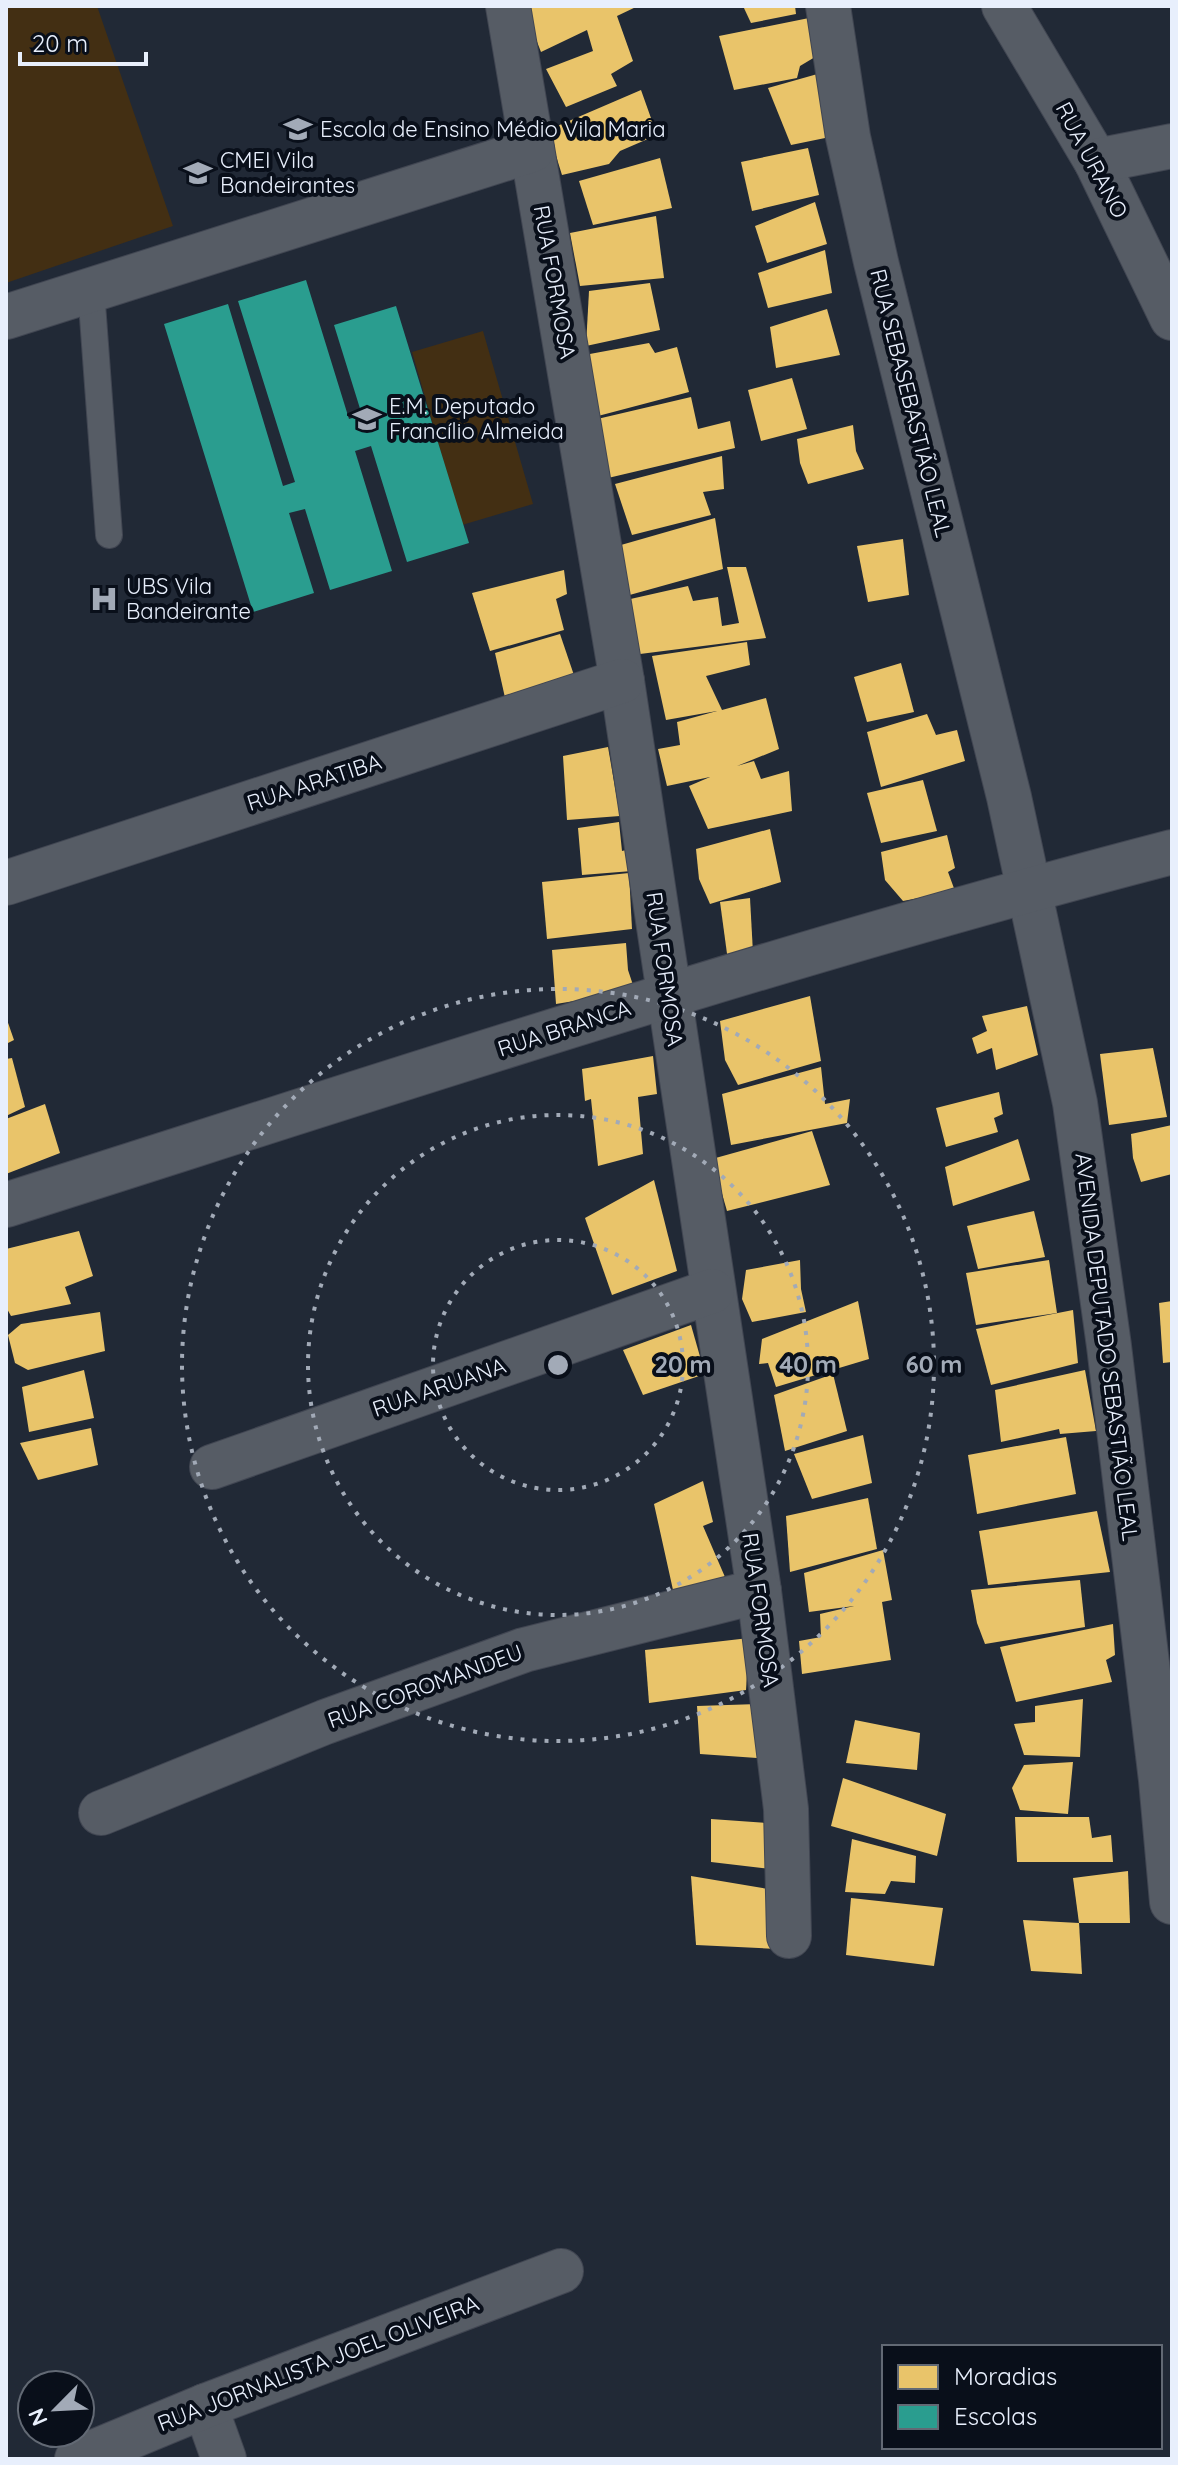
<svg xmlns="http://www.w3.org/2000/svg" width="1178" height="2465" viewBox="0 0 1178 2465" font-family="Quicksand,sans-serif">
  <rect width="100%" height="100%" fill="#212936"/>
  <g fill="#432f13">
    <path d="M 6,6 L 97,6 L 173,226 L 6,283 Z"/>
    <path d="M 483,331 L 533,504 L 462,525 L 412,352 Z"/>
  </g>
  <g fill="#e9c46a">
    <path d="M 523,6 L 638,6 L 617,16 L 633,61 L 611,74 L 617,86 L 566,107 L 546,69 L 593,51 L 587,30 L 541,52 Z"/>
    <path d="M 743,6 L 795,6 L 796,14 L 751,23 Z"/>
    <path d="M 814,17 L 820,54 L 800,66 L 797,78 L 734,90 L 719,36 Z"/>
    <path d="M 821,73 L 830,137 L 791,145 L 768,88 Z"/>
    <path d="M 641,90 L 657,135 L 620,151 L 609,164 L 562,175 L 548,130 Z"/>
    <path d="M 808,148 L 819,195 L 752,211 L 741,162 Z"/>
    <path d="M 660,158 L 672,208 L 593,225 L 579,181 Z"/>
    <path d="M 815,202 L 827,244 L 767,263 L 755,226 Z"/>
    <path d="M 656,216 L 664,278 L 580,286 L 570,233 Z"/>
    <path d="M 825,250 L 832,293 L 768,308 L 758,273 Z"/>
    <path d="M 650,283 L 660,330 L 586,346 L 589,291 Z"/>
    <path d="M 827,309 L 840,355 L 776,368 L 770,327 Z"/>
    <path d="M 649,343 L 655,353 L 677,347 L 689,392 L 598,416 L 579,356 Z"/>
    <path d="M 792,378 L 807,429 L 761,441 L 748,390 Z"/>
    <path d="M 691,397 L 698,429 L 730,421 L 735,448 L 608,478 L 593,420 Z"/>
    <path d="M 853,425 L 856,451 L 864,469 L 808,484 L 800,463 L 797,439 Z"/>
    <path d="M 722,456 L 724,489 L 703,492 L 711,515 L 632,535 L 615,484 Z"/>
    <path d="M 715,518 L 723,569 L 626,596 L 614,547 Z"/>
    <path d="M 903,539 L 909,595 L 868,602 L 857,546 Z"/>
    <path d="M 727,567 L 746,567 L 766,638 L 640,654 L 626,600 L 688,586 L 693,601 L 718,597 L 722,626 L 739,623 Z"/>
    <path d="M 564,570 L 567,594 L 556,599 L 564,630 L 490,651 L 472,593 Z"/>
    <path d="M 560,634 L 579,690 L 508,711 L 495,653 Z"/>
    <path d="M 747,642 L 750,665 L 706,676 L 722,710 L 766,698 L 779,749 L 737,766 L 754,761 L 761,779 L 789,771 L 792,811 L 708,829 L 689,786 L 710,777 L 667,786 L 658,749 L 680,745 L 677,722 L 717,711 L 666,720 L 652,656 Z"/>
    <path d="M 901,663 L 914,712 L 867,722 L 854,677 Z"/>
    <path d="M 927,714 L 936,735 L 957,730 L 965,761 L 881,787 L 867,732 Z"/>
    <path d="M 608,747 L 620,816 L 567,820 L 563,756 Z"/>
    <path d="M 923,780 L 937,831 L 881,843 L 867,793 Z"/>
    <path d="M 619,822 L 622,851 L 630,849 L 632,871 L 582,875 L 578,828 Z"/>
    <path d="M 770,829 L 781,882 L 710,904 L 699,879 L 696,849 Z"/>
    <path d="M 947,835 L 955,868 L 948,872 L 955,891 L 903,901 L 885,880 L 881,852 Z"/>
    <path d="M 629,873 L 632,929 L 547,939 L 542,882 Z"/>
    <path d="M 750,898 L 753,953 L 728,961 L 720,902 Z"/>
    <path d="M 626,943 L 628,970 L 635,991 L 556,1004 L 552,950 Z"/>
    <path d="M 810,996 L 821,1061 L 738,1085 L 725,1060 L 720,1021 Z"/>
    <path d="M 1027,1006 L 1038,1055 L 996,1070 L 992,1048 L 977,1054 L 972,1038 L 987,1031 L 982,1016 Z"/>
    <path d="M 6,1017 L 14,1040 L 6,1044 Z"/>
    <path d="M 1153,1048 L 1167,1117 L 1109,1125 L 1100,1054 Z"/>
    <path d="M 653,1056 L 657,1094 L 638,1097 L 643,1154 L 598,1166 L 591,1099 L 585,1101 L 582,1069 Z"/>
    <path d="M 12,1058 L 25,1107 L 6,1116 L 6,1059 Z"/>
    <path d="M 821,1067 L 825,1104 L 850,1099 L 847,1123 L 731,1145 L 722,1094 Z"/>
    <path d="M 999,1092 L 1003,1114 L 994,1118 L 998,1132 L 946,1147 L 936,1108 Z"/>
    <path d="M 45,1104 L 60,1153 L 6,1174 L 6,1119 Z"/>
    <path d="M 1172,1125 L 1172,1174 L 1141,1182 L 1133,1158 L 1131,1134 Z"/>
    <path d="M 812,1131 L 830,1185 L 727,1211 L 712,1159 Z"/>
    <path d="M 1018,1139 L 1030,1180 L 953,1206 L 945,1167 Z"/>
    <path d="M 654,1180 L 677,1271 L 612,1295 L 585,1218 Z"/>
    <path d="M 1034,1211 L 1045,1257 L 978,1269 L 967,1226 Z"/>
    <path d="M 79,1231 L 93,1276 L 65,1287 L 71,1304 L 11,1316 L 6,1307 L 6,1249 Z"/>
    <path d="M 800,1260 L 801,1289 L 806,1312 L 752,1322 L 742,1299 L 746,1270 Z"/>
    <path d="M 1049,1260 L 1057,1313 L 976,1325 L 966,1273 Z"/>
    <path d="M 858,1301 L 869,1359 L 776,1387 L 768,1363 L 759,1364 L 762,1339 Z"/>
    <path d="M 1172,1301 L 1172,1362 L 1163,1363 L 1159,1303 Z"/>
    <path d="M 1073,1310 L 1078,1363 L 991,1385 L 976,1329 Z"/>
    <path d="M 100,1312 L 105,1351 L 28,1370 L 15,1363 L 8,1335 L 21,1324 Z"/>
    <path d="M 691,1325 L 705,1374 L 643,1395 L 623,1350 Z"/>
    <path d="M 84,1370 L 94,1418 L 29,1432 L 22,1387 Z"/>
    <path d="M 1085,1370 L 1096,1431 L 1060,1434 L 1059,1429 L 1001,1442 L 995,1390 Z"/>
    <path d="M 833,1374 L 847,1431 L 785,1451 L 774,1395 Z"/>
    <path d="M 91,1428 L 98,1465 L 38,1480 L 20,1443 Z"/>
    <path d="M 863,1435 L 872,1483 L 812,1499 L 794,1454 Z"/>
    <path d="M 1066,1437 L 1076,1494 L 977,1514 L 968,1455 Z"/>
    <path d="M 703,1481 L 713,1522 L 703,1526 L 728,1584 L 675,1599 L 654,1504 Z"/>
    <path d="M 868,1498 L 877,1549 L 790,1572 L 786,1516 Z"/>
    <path d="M 1097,1511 L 1110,1572 L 988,1585 L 979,1531 Z"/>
    <path d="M 883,1550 L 892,1600 L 882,1602 L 891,1660 L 802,1674 L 799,1641 L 821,1637 L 820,1614 L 854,1606 L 809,1612 L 804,1573 Z"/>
    <path d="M 1080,1580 L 1085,1627 L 985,1644 L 977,1623 L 971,1590 Z"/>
    <path d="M 1113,1624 L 1115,1655 L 1106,1660 L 1112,1682 L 1016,1702 L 1000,1647 Z"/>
    <path d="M 749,1638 L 746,1690 L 649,1703 L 645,1650 Z"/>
    <path d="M 1083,1699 L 1080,1757 L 1024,1755 L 1014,1724 L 1035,1722 L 1035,1706 Z"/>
    <path d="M 758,1704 L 757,1758 L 700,1754 L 697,1706 Z"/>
    <path d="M 855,1720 L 920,1733 L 917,1770 L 846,1763 Z"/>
    <path d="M 1073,1762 L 1068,1814 L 1020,1810 L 1012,1788 L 1024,1765 Z"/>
    <path d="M 843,1778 L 946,1814 L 937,1856 L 831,1826 Z"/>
    <path d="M 1015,1817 L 1089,1817 L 1092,1838 L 1111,1835 L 1113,1862 L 1017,1862 Z"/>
    <path d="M 711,1819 L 781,1824 L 780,1870 L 711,1862 Z"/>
    <path d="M 852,1839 L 916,1856 L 915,1883 L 891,1881 L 885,1894 L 845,1892 Z"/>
    <path d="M 1128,1871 L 1130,1923 L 1079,1923 L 1073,1878 Z"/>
    <path d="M 691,1876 L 780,1891 L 777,1949 L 696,1945 Z"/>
    <path d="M 851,1898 L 943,1908 L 934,1966 L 846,1955 Z"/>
    <path d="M 1023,1920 L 1079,1923 L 1082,1974 L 1031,1971 Z"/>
  </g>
  <path fill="#2a9d8f" d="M 306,280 L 349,419 L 362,415 L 334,325 L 396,306 L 469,543 L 407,562 L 371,446 L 355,451 L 392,571 L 330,590 L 305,509 L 289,513 L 314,593 L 253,612 L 164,324 L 228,304 L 283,486 L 295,482 L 238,301 Z"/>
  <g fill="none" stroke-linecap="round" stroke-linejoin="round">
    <defs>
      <path id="service" d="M 91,290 L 109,535"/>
      <g id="minor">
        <path d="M 508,6 L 622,681 L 759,1591 L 786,1809 L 789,1936"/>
        <path d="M 828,6 L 848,137 L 876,262 L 1009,797 L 1075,1103 L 1109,1346 L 1161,1780 L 1172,1902"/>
        <path d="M 1004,6 L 1096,161 L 1172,318"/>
        <path d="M 1096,161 L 1172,146"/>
        <path d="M 6,317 L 532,150"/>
        <path d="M 6,883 L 622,681"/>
        <path d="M 6,1205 C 393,1082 779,954 1172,852"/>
        <path d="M 212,1467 L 712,1291"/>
        <path d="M 101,1813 L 325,1722 L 524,1650 L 759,1591"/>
        <path d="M 205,2406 L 224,2459"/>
        <path d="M 77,2459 L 205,2406 L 561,2271"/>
      </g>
    </defs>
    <use href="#service" stroke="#414652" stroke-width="28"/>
    <use href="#minor" stroke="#414652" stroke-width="46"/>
    <use href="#service" stroke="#565c65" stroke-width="26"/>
    <use href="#minor" stroke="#565c65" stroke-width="44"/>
  </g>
  <g fill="none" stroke="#a2aab7" stroke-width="4" stroke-dasharray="4 8">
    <circle cx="558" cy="1365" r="125"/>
    <circle cx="558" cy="1365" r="250"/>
    <circle cx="558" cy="1365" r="376"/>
  </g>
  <defs>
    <symbol id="school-bare" viewBox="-9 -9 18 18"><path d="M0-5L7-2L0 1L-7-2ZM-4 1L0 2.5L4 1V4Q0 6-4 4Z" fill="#a2aab7" stroke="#090f1a" stroke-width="2.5" paint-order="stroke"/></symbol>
    <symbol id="hospital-bare" viewBox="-9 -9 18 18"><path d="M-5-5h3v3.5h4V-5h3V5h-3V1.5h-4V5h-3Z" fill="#a2aab7" stroke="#090f1a" stroke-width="2.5" paint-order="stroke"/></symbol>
  </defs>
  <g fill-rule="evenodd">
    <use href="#school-bare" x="278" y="109" width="40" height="40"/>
    <use href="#school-bare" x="178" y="153" width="40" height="40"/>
    <use href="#school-bare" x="347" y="399" width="40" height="40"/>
    <use href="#hospital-bare" x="84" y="579" width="40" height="40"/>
  </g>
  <g text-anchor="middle" stroke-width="8" stroke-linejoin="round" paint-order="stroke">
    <g font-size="22" fill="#e8effc" stroke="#090f1a" text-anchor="start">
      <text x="320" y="137">Escola de Ensino Médio Vila Maria</text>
      <text x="220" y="168">CMEI Vila<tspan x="220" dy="25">Bandeirantes</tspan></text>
      <text x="389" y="414">E.M. Deputado<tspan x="389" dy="25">Francílio Almeida</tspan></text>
      <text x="126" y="594">UBS Vila<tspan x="126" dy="25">Bandeirante</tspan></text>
    </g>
    <g font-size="22" fill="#e8effc" stroke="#090f1a">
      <text transform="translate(1092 160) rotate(62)" y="8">RUA URANO</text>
      <text transform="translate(555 282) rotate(80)" y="8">RUA FORMOSA</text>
      <text transform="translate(911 403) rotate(76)" y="8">RUA SEBASEBASTIÃO LEAL</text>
      <text transform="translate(314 782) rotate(-18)" y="8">RUA ARATIBA</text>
      <text transform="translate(665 969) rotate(82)" y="8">RUA FORMOSA</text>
      <text transform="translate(564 1028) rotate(-18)" y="8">RUA BRANCA</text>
      <text transform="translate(1107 1347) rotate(83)" y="8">AVENIDA DEPUTADO SEBASTIÃO LEAL</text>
      <text transform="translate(439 1387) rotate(-19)" y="8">RUA ARUANA</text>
      <text transform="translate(761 1610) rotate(82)" y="8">RUA FORMOSA</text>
      <text transform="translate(425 1686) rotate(-20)" y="8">RUA COROMANDEU</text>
      <text transform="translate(318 2363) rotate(-21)" y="8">RUA JORNALISTA JOEL OLIVEIRA</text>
    </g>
  </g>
  <circle cx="558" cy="1365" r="12" fill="#a2aab7" stroke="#090f1a" stroke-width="4"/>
  <g font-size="24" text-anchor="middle" font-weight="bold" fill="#a2aab7" stroke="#090f1a" stroke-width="8" stroke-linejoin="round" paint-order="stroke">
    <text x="683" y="1373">20 m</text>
    <text x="808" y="1373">40 m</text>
    <text x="934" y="1373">60 m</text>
  </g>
  <rect width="1178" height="2465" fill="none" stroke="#e8effc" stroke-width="16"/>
  <rect x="882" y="2345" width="280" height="104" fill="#090f1a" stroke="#626974" stroke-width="2"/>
  <rect x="898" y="2365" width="40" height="24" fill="#e9c46a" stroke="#626974" stroke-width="2"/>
  <text x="954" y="2385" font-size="24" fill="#e8effc">Moradias</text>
  <rect x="898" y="2405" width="40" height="24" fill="#2a9d8f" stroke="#626974" stroke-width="2"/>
  <text x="954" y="2425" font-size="24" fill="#e8effc">Escolas</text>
  <g transform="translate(56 2409) rotate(246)"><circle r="38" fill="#090f1a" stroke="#626974" stroke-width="2"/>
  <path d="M0-6L14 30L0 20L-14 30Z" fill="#a2aab7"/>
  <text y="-12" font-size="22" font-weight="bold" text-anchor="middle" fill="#e8effc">N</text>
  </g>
  <path d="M20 52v12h126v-12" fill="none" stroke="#e8effc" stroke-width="4"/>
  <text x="32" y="52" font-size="24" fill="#e8effc" stroke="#090f1a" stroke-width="6" paint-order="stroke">20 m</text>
</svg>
